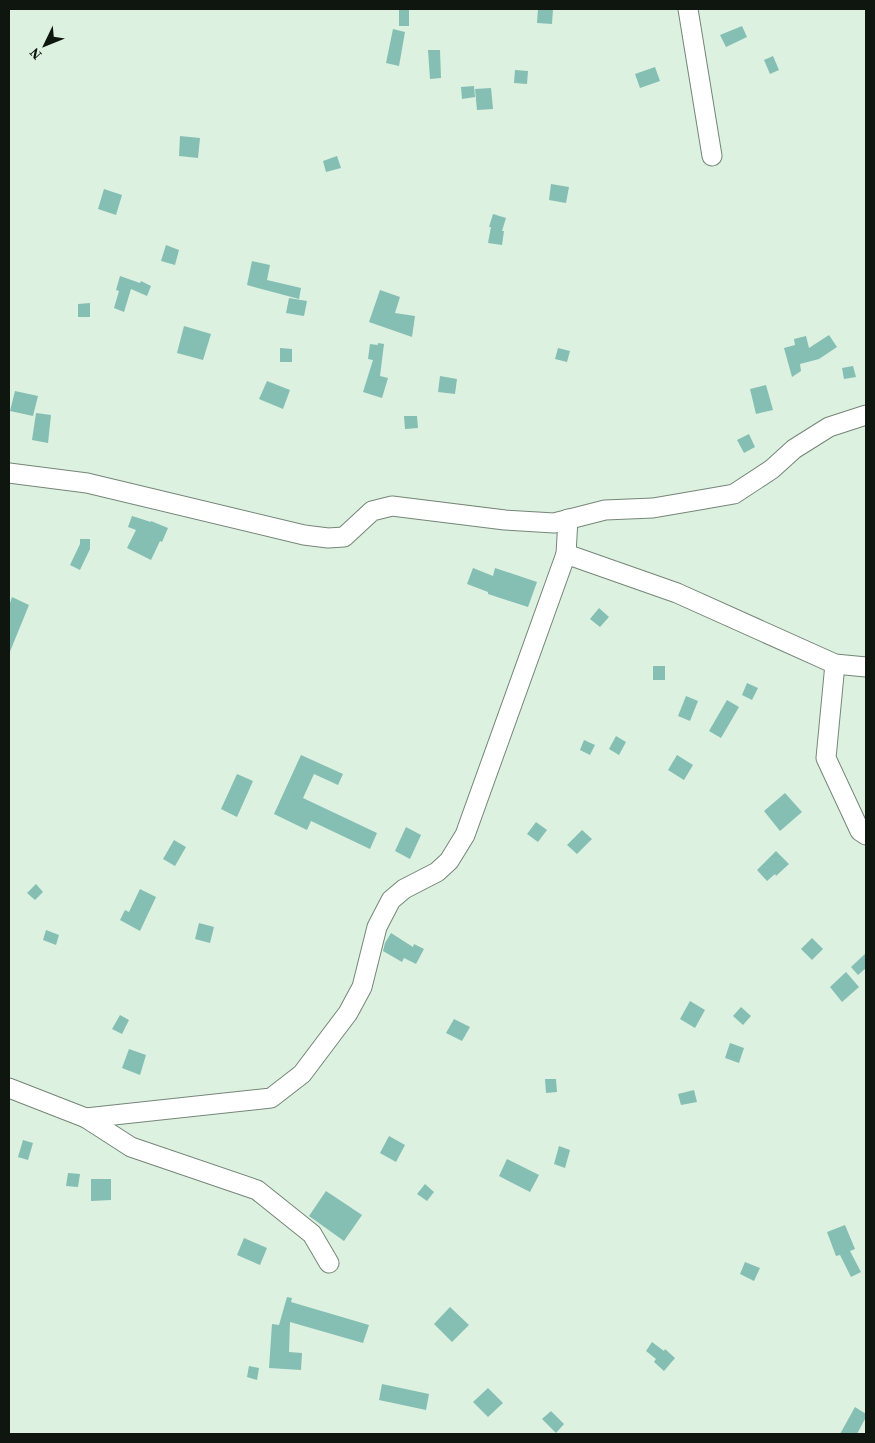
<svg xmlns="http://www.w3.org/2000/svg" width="875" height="1443" viewBox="0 0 875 1443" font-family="'Source Serif 4',serif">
  <rect width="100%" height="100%" fill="#ddf1e0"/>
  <g fill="#85beb3">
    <rect x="399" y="9" width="10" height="17"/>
    <path d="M 538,9 L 553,9 L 552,24 L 537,23 Z"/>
    <path d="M 742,26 L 747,37 L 726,47 L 720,35 Z"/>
    <path d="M 393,29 L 405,32 L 399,66 L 386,63 Z"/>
    <path d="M 428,50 L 440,50 L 441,78 L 430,79 Z"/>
    <path d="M 773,56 L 779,70 L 770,74 L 764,60 Z"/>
    <path d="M 655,67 L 660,81 L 640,88 L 635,74 Z"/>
    <path d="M 515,70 L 528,71 L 527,84 L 514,83 Z"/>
    <path d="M 474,86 L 475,97 L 462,99 L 461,87 Z"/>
    <path d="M 491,88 L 493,109 L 477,110 L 475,89 Z"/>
    <path d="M 180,136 L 200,138 L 198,158 L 179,156 Z"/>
    <path d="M 337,156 L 341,168 L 326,172 L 323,161 Z"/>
    <path d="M 551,184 L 569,187 L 566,203 L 549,200 Z"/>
    <path d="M 104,189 L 122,195 L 116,215 L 98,209 Z"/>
    <path d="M 493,214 L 506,218 L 502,231 L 504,231 L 502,245 L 488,243 L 491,227 L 489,227 Z"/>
    <path d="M 166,245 L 179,250 L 175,265 L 161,261 Z"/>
    <path d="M 252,261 L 270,265 L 267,280 L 301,288 L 299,299 L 247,285 Z"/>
    <path d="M 120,276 L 140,283 L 141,281 L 151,286 L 147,296 L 131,289 L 124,312 L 114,308 L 119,291 L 116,290 Z"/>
    <path d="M 380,290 L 400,297 L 395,313 L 415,316 L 412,337 L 369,322 Z"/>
    <path d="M 289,298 L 307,301 L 304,316 L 286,313 Z"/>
    <path d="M 90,303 L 90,317 L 78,317 L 78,304 Z"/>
    <path d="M 184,326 L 211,334 L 203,360 L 177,353 Z"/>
    <path d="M 829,335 L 837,347 L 819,359 L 800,364 L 801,371 L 792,377 L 784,348 L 795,345 L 794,339 L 806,336 L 809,348 Z"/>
    <path d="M 378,343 L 384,344 L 380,376 L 388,378 L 382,398 L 363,392 L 373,360 L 368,359 L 370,344 L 378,345 Z"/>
    <path d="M 280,348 L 292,349 L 292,362 L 280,362 Z"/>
    <path d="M 558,348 L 570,351 L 567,362 L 555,359 Z"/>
    <path d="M 853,366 L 856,377 L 844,379 L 842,368 Z"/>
    <path d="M 440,376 L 457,379 L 455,394 L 438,392 Z"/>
    <path d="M 267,381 L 290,390 L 283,409 L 259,399 Z"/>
    <path d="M 766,385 L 773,410 L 756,414 L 750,389 Z"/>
    <path d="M 15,391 L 38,396 L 33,416 L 10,411 Z"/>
    <path d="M 36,413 L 51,415 L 48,443 L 32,440 Z"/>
    <path d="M 404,416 L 417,416 L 418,428 L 405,429 Z"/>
    <path d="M 749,434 L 755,447 L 744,453 L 737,440 Z"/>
    <path d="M 132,516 L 151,522 L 151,521 L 168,528 L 162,542 L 160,541 L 151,560 L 127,548 L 136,530 L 128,527 Z"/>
    <path d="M 80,539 L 90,539 L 90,549 L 80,570 L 70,565 L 80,544 Z"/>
    <path d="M 473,568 L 493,576 L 495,568 L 537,582 L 528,607 L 488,594 L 488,592 L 467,584 Z"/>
    <path d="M 12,597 L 29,605 L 9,654 L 9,606 Z"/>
    <path d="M 599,608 L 609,617 L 600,627 L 590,619 Z"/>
    <rect x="653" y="666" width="12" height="14"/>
    <path d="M 747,683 L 758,688 L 752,700 L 742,695 Z"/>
    <path d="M 686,696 L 698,701 L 690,721 L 678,716 Z"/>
    <path d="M 727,700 L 739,707 L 721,738 L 709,731 Z"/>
    <path d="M 616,736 L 626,742 L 619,755 L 609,749 Z"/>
    <path d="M 584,740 L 595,745 L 590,755 L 580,750 Z"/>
    <path d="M 301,755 L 343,774 L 338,785 L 314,774 L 303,798 L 377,833 L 370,849 L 311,821 L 307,830 L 274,814 Z"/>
    <path d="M 677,755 L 693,765 L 684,780 L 668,770 Z"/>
    <path d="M 237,774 L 253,781 L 237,817 L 221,809 Z"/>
    <path d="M 785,793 L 802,812 L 780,831 L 764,811 Z"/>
    <path d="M 536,822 L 547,830 L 538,842 L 527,834 Z"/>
    <path d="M 406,827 L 421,835 L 410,859 L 395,851 Z"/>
    <path d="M 582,830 L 592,839 L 577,854 L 567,845 Z"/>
    <path d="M 174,840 L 186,847 L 175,866 L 163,859 Z"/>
    <path d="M 776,851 L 789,864 L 776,876 L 775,874 L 767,881 L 757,870 Z"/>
    <path d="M 36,884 L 43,892 L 35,900 L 27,893 Z"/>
    <path d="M 140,889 L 156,897 L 140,931 L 120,920 L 125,910 L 129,912 Z"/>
    <path d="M 199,923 L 214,927 L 210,943 L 195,939 Z"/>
    <path d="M 46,930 L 59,935 L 56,945 L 43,940 Z"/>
    <path d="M 391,933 L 413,947 L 414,944 L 424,949 L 416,964 L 404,958 L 402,962 L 383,951 L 385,943 Z"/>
    <path d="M 812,938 L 823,949 L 812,960 L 801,949 Z"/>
    <path d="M 866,953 L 866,968 L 858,975 L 851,967 Z"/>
    <path d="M 846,972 L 859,987 L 842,1002 L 830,987 Z"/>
    <path d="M 690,1001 L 705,1010 L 695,1028 L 680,1019 Z"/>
    <path d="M 741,1007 L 751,1016 L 743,1025 L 733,1016 Z"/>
    <path d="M 120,1015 L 129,1020 L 122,1034 L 112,1029 Z"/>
    <path d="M 454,1019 L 470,1027 L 462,1041 L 446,1033 Z"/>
    <path d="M 730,1043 L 744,1048 L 739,1063 L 725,1058 Z"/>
    <path d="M 129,1049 L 146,1055 L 140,1075 L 122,1068 Z"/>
    <path d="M 545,1079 L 556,1079 L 557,1092 L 546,1093 Z"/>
    <path d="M 694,1090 L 697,1102 L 681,1105 L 678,1094 Z"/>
    <path d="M 389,1136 L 405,1145 L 396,1162 L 380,1153 Z"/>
    <path d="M 23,1140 L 33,1143 L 28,1160 L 18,1157 Z"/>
    <path d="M 559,1146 L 570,1150 L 565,1168 L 554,1164 Z"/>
    <path d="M 507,1159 L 539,1175 L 530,1192 L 499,1176 Z"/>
    <path d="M 68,1173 L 80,1174 L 78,1187 L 66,1186 Z"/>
    <path d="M 91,1179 L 111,1179 L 111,1200 L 91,1201 Z"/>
    <path d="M 425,1184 L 434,1192 L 427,1201 L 417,1194 Z"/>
    <path d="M 326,1191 L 362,1215 L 344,1241 L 309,1216 Z"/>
    <path d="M 845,1225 L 855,1249 L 850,1251 L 861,1272 L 851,1277 L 840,1255 L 836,1256 L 827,1232 Z"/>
    <path d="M 244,1238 L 267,1248 L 260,1265 L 237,1255 Z"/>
    <path d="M 745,1262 L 760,1268 L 754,1281 L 740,1274 Z"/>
    <path d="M 287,1297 L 292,1298 L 291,1302 L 369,1325 L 363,1343 L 290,1322 L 289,1352 L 302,1353 L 301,1370 L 269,1368 L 272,1324 L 279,1325 Z"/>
    <path d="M 450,1307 L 469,1325 L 452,1342 L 434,1324 Z"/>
    <path d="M 652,1342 L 664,1351 L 665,1349 L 675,1358 L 664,1371 L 654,1362 L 656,1359 L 646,1351 Z"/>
    <path d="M 249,1366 L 259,1368 L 257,1380 L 247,1377 Z"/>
    <path d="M 382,1384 L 429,1394 L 426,1410 L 379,1400 Z"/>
    <path d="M 488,1388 L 503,1403 L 488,1417 L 473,1402 Z"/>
    <path d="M 855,1407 L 866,1414 L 866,1417 L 857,1434 L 840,1434 Z"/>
    <path d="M 551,1411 L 564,1424 L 556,1433 L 542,1419 Z"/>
  </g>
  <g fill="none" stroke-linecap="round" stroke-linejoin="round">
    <defs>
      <g id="minor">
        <path d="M 688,9 L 712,156"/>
        <path d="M 9,473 L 87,483 L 304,535 L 328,538 L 344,537 L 372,511 L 392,506 L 505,520 L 554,523 L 605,510 L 653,508 L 734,494 L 772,469 L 794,449 L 829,427 L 866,415"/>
        <path d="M 566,554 L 677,593 L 835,664 L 866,667"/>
        <path d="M 835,664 L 826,758 L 860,831 L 866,835"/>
        <path d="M 9,1088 L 86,1118 L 271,1098 L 302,1074 L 348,1013 L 362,987 L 377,927 L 391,900 L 404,889 L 437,872 L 449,861 L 465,835 L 566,554 L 568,519"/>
        <path d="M 86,1118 L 131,1147 L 257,1190 L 312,1234 L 329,1263"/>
      </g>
    </defs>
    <use href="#minor" stroke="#748677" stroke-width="21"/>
    <use href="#minor" stroke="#fff" stroke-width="19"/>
  </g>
  <rect width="875" height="1443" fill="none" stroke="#0f1610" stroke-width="20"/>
  <g transform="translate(45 45) rotate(227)" stroke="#ddf1e0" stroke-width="4" paint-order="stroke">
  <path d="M0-4L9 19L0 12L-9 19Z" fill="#0f1610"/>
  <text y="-8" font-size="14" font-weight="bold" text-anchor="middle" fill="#0f1610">N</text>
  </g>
</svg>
